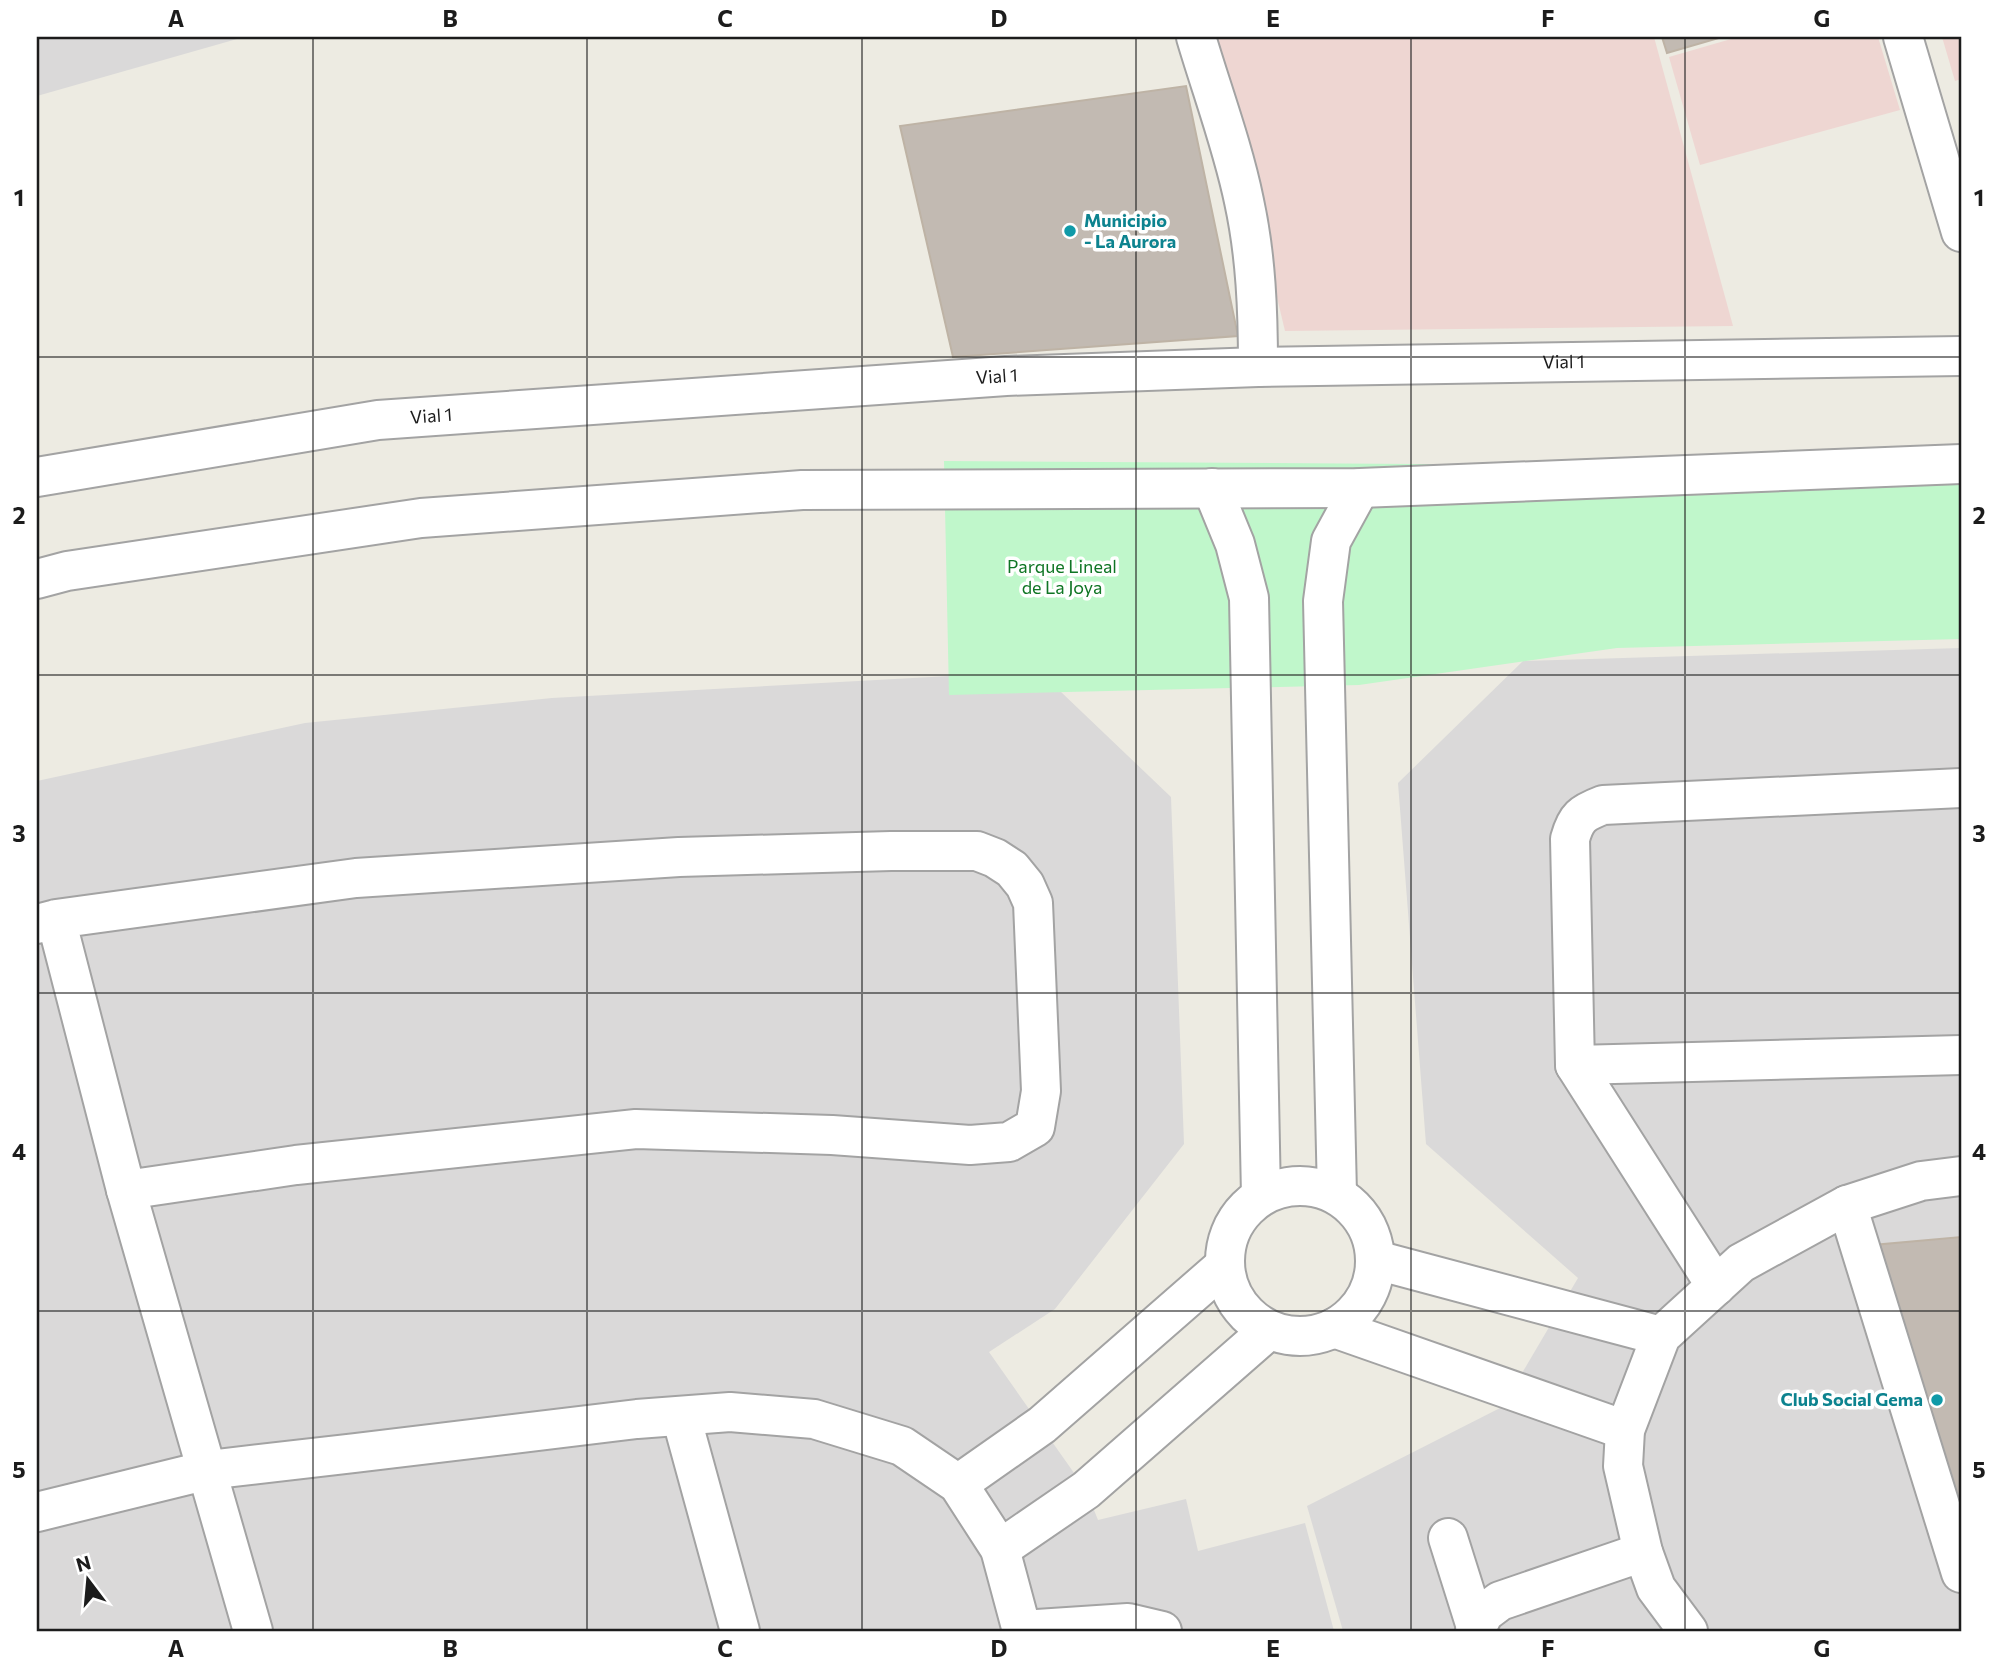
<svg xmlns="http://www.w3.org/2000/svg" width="1998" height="1668" viewBox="0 0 1998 1668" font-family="Commissioner,sans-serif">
  <rect width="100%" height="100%" fill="#edebe2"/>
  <g fill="#dad9d9">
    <path d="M 37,37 L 244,37 L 37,96 Z"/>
    <path d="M 1961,648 L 1961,1631 L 1343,1631 L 1307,1506 L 1502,1407 L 1578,1278 L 1426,1144 L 1398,783 L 1523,661 Z"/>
    <path d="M 1039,671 L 1171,797 L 1184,1144 L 1055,1309 L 989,1352 L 1086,1490 L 1098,1520 L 1186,1499 L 1198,1551 L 1305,1523 L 1334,1631 L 37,1631 L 37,781 L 305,723 L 552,698 Z"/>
  </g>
  <g fill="#eed6d2">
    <path d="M 1215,37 L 1654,37 L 1733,326 L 1285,331 Z"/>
    <path d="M 1738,37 L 1878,37 L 1900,110 L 1700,165 L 1669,57 Z"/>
    <path d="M 1942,37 L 1961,37 L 1961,79 L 1955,81 Z"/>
  </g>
  <path fill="#c0f7cb" d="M 1961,459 L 1961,639 L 1617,648 L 1359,685 L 949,695 L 944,461 L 1716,466 Z"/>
  <g fill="#c2bab2" stroke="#beb3a5" stroke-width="2">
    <path d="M 1662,37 L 1722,37 L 1667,53 Z"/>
    <path d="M 1186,86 L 1238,336 L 953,357 L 900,126 Z"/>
    <path d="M 1961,1237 L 1961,1554 L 1862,1246 Z"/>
  </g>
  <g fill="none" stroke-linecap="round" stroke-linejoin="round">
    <defs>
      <g id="minor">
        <path d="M 1196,37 C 1212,91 1233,147 1244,201 C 1256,256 1258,311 1258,367"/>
        <path d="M 1903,37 L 1961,232"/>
        <path id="s1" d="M 37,477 L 378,420 L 1006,376 L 1258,367 L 1961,356"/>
        <path d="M 1212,488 L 1235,544 L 1249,598 L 1261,1196"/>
        <path d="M 37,579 L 67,571 L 421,518 L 802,490 L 1360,488 L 1961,464"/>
        <path d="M 37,924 L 56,919 L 356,878 L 679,857 L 891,851 L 977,851 L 995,858 L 1012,869 L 1025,885 L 1033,903 L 1041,1091 L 1035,1127 L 1009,1142 L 970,1145 L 832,1135 L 636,1129 L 296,1165 L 126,1190 L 56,919"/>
        <path d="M 1575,1065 L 1961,1055"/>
        <circle cx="1300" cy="1261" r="75"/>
        <path d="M 126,1190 L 253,1631"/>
        <path d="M 1337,1194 L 1323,601 L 1331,541 L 1360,488"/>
        <path d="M 1847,1205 L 1961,1573"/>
        <path d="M 1376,1260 L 1661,1336"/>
        <path d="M 1716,1286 L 1575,1065 L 1570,839 C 1576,817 1582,813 1603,805 L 1961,788"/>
        <path d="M 1334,1328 L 1625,1430"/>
        <path d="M 681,1416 L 740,1631"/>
        <path d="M 958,1484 L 1042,1425 L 1224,1266"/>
        <path d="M 37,1512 L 208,1470 L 355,1453 L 637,1419 L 730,1412 L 814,1419 L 902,1446 L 958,1484 L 1000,1549 L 1022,1631"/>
        <path d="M 1448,1538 L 1476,1627"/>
        <path d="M 1000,1549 L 1086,1490 L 1269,1330"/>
        <path d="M 1022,1630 L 1128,1623 L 1162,1631"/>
        <path d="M 1475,1631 L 1484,1613 L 1500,1601 L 1643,1552"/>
        <path d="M 1688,1631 L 1656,1588 L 1643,1552 L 1623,1466 L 1625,1430 L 1661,1336 L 1741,1263 L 1847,1205 L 1921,1181 L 1961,1176"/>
      </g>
    </defs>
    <use href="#minor" stroke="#a3a3a3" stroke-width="42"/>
    <use href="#minor" stroke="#fff" stroke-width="38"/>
  </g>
  <path fill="none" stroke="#1c1c1c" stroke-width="2" stroke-opacity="0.55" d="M 313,37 L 313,1631M 587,37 L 587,1631M 862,37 L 862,1631M 1136,37 L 1136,1631M 1411,37 L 1411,1631M 1685,37 L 1685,1631M 37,357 L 1961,357M 37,675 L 1961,675M 37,993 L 1961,993M 37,1311 L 1961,1311"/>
  <g fill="#0f9aa8" stroke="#fff" stroke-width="2.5">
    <circle cx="1070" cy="231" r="7"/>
    <circle cx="1937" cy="1400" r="7"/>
  </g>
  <g text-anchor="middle" stroke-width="7" stroke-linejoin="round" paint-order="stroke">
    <g font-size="18" font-weight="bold" fill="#0d838f" stroke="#fff" text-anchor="start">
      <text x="1084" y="227">Municipio<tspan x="1084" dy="21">- La Aurora</tspan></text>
      <text x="1923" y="1406" text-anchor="end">Club Social Gema</text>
    </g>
    <g font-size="18" fill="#1c1c1c" stroke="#fff">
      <text dy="6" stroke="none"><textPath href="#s1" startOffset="1533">Vial 1</textPath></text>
      <text dy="6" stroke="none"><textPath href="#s1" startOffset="966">Vial 1</textPath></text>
      <text dy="6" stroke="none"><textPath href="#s1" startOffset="399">Vial 1</textPath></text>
    </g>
    <g font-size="18" fill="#0f7524" stroke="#fff">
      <text x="1062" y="573">Parque Lineal<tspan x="1062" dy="21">de La Joya</tspan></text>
    </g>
  </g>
  <rect width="1998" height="1668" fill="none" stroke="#ffffff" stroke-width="77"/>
  <g transform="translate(88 1580) rotate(344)" stroke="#ffffff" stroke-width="5" paint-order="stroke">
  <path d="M0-5L12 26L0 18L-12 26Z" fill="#1c1c1c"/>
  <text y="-10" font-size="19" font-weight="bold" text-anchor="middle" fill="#1c1c1c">N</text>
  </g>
  <rect x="38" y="38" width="1922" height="1592" fill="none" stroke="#1c1c1c" stroke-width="2.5"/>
  <g font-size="23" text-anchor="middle" font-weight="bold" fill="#1c1c1c">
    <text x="176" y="27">A</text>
    <text x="450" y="27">B</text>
    <text x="725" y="27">C</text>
    <text x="999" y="27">D</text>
    <text x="1273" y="27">E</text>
    <text x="1548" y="27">F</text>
    <text x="1822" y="27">G</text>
    <text x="19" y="206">1</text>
    <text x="1979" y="206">1</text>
    <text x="19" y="524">2</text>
    <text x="1979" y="524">2</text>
    <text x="19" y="842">3</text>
    <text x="1979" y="842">3</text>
    <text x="19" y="1160">4</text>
    <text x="1979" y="1160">4</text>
    <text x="19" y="1478">5</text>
    <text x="1979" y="1478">5</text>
    <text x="176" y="1657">A</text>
    <text x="450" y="1657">B</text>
    <text x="725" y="1657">C</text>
    <text x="999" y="1657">D</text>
    <text x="1273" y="1657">E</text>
    <text x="1548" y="1657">F</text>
    <text x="1822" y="1657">G</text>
  </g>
</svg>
